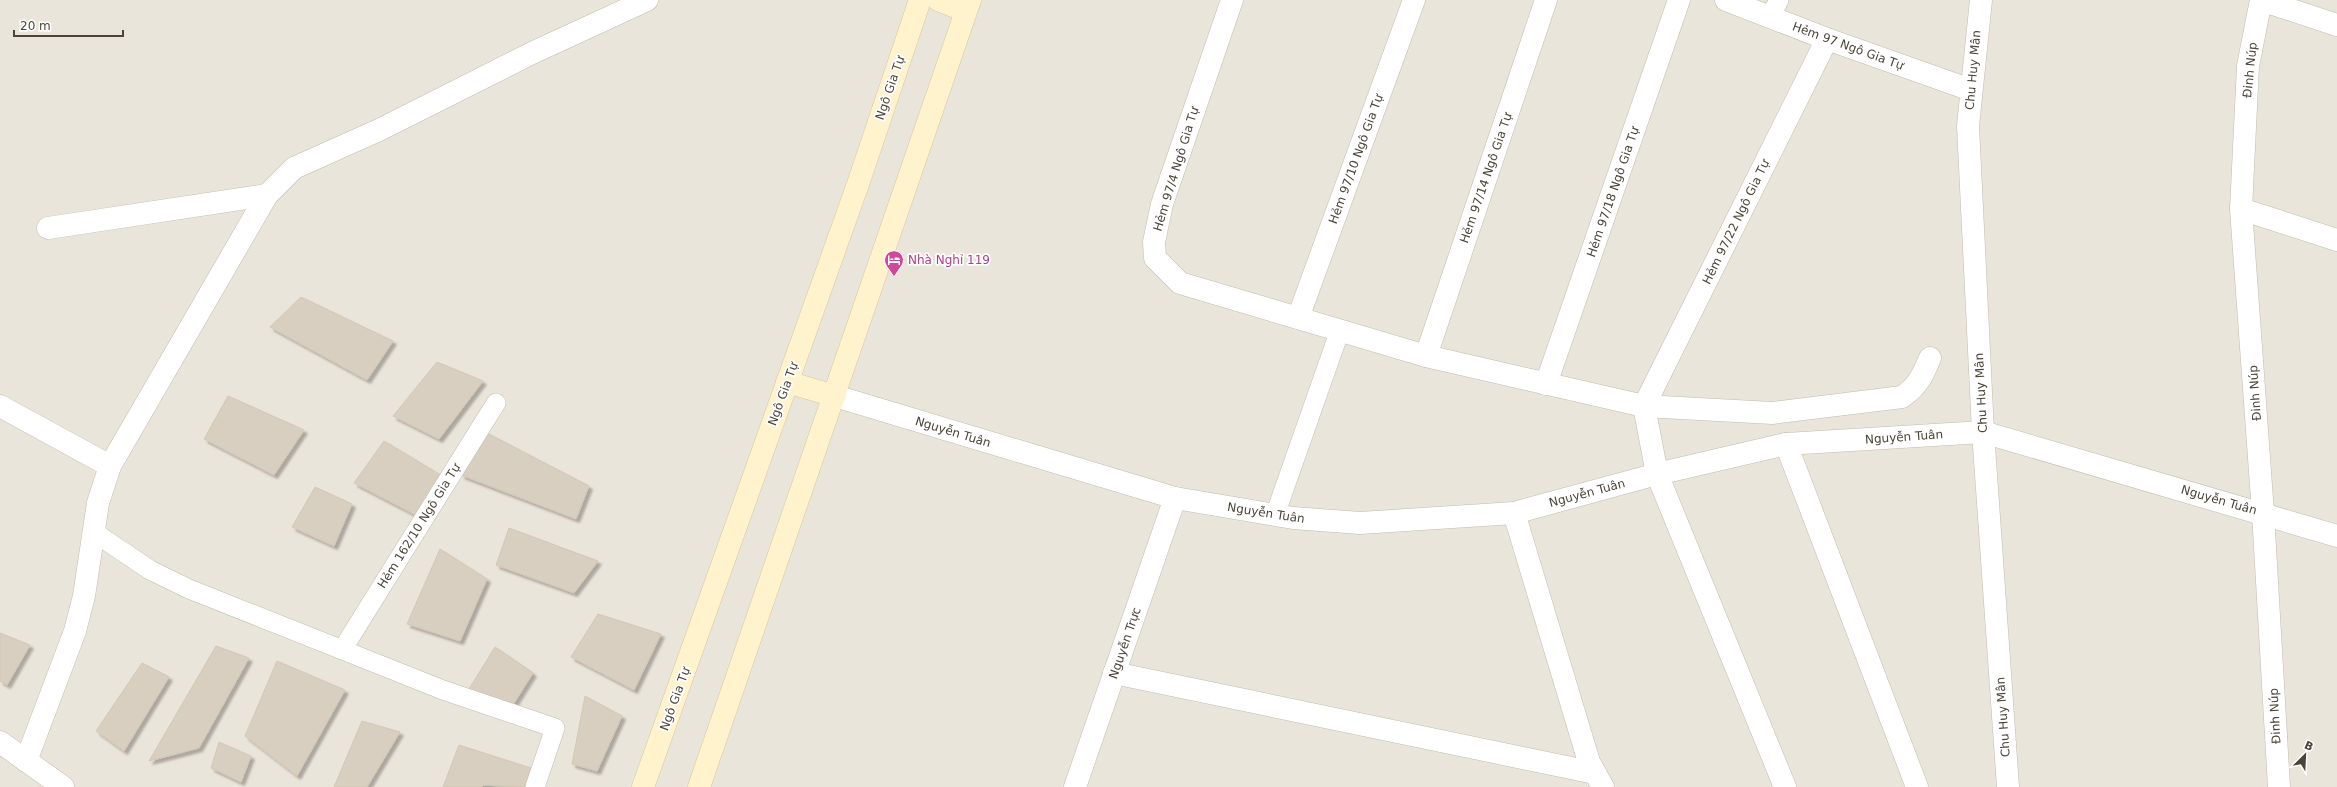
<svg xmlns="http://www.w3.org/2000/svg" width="2337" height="787" viewBox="0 0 2337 787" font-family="'DejaVu Sans',sans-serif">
  <defs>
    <filter id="shadow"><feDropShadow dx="3.5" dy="3.5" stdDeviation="1" flood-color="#0004"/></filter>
  </defs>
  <rect width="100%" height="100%" fill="#f6f3ec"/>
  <rect fill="#eae5da" x="0" y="0" width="2337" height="787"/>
  <g fill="#d8cfc1" stroke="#d3c7b4" filter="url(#shadow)">
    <path d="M 301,297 L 393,341 L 367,380 L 270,327 Z"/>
    <path d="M 437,362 L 483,381 L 439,439 L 393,416 Z"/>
    <path d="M 228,396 L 304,430 L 274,475 L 204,439 Z"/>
    <path d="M 485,432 L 589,486 L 576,519 L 461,475 Z"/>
    <path d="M 384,441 L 444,477 L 416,515 L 354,483 Z"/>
    <path d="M 315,487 L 352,504 L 334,546 L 292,527 Z"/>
    <path d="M 509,528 L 598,561 L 574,593 L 496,565 Z"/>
    <path d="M 440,549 L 487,579 L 460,641 L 407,624 Z"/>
    <path d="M 598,614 L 661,634 L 634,690 L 571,657 Z"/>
    <path d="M 0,633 L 30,645 L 7,685 L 0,681 Z"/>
    <path d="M 216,646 L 249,658 L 199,748 L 149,761 Z"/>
    <path d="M 495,647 L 533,673 L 509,711 L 464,697 Z"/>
    <path d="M 277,661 L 345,690 L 297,776 L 245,736 Z"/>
    <path d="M 142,663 L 169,677 L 124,751 L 96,731 Z"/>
    <path d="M 585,696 L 622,716 L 597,771 L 572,764 Z"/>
    <path d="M 362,721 L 400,732 L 367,787 L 334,787 Z"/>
    <path d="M 219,742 L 251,756 L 241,782 L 211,768 Z"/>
    <path d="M 459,745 L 534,769 L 524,787 L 482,785 L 482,787 L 443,787 Z"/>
  </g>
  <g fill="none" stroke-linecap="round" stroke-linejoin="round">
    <defs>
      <g id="lane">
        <path d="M 1770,17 L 1779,0"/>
        <path d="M 1275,515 L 1340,330"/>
        <path d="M 95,533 L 150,570 L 189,589 L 443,690 L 555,728 L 535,787"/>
        <path d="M 342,650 L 496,403"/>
      </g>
      <g id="street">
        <path d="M 1232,0 L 1162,204 L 1154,242 L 1155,258 L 1180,283 L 1426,356 L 1644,406 L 1772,413 L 1902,397 C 1918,386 1923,375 1930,358"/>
        <path d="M 1726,0 L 1827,39 L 1971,90"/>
        <path d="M 1981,0 L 1968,126 L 1983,432 L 2008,787"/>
        <path d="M 2261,0 L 2248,66 L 2241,209 L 2263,513 L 2279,787"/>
        <path d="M 2261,0 L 2337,25"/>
        <path d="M 2241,209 L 2337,240"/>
        <path d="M 48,228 L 267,195"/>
        <path d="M 1298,318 L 1414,0"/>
        <path d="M 1426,356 L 1546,0"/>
        <path d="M 1546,384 L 1679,0"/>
        <path d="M 835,396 L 1175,498 L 1293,518 L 1360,523 L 1514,513 L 1657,474 L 1786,444 L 1983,432 L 2337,536"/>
        <path d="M 0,406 L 110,466"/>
        <path d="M 1644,406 L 1827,39"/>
        <path d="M 1644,406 L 1657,474 L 1785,787"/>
        <path d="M 1786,444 L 1917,787"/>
        <path d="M 1514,513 L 1589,762 L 1603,787"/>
        <path d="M 1114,673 L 1595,773"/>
        <path d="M 0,742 L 63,787"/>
        <path d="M 26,761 L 75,631 L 84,596 L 98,503 L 110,466 L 267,195 L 294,168 L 379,130 L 532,53 L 647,0"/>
        <path d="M 1075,787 L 1175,498"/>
      </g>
      <g id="secondary">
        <path d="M 938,0 L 966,11"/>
        <path d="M 787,382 L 835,396"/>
        <path d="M 643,787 L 858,184 L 920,0"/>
        <path d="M 699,787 L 970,0"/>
      </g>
    </defs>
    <use href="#lane" stroke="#c2bbae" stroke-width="20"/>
    <use href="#street" stroke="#c2bbae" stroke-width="23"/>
    <use href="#secondary" stroke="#d6c79b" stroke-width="23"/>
    <use href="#lane" stroke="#fff" stroke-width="19"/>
    <use href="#street" stroke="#fff" stroke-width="22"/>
    <use href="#secondary" stroke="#fff3cd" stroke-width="22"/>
  </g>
  <defs>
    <symbol id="hotel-pin" viewBox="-11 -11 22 30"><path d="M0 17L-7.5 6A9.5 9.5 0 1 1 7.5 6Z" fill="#d1479c" stroke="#fff"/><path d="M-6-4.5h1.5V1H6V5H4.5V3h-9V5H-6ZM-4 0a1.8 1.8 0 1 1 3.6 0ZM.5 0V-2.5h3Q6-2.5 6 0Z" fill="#fff"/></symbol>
  </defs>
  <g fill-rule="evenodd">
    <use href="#hotel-pin" x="883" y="249" width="22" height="30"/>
  </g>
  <g text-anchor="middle" stroke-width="3.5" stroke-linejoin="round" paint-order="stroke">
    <g font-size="12" fill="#4b4439" stroke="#fff">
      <text transform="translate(1848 46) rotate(20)" y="4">Hẻm 97 Ngô Gia Tự</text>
      <text transform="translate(1973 70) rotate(-85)" y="4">Chu Huy Mân</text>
      <text transform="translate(2250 70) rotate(-84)" y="4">Đinh Núp</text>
      <text transform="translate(890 88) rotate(-71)" y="4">Ngô Gia Tự</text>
      <text transform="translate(1356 159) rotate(-70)" y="4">Hẻm 97/10 Ngô Gia Tự</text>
      <text transform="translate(1176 169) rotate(-73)" y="4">Hẻm 97/4 Ngô Gia Tự</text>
      <text transform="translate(1486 178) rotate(-71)" y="4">Hẻm 97/14 Ngô Gia Tự</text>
      <text transform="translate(1613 192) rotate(-71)" y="4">Hẻm 97/18 Ngô Gia Tự</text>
      <text transform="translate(1736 222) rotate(-64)" y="4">Hẻm 97/22 Ngô Gia Tự</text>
      <text transform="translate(1981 393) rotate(-93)" y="4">Chu Huy Mân</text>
      <text transform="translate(2255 393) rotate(-94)" y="4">Đinh Núp</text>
      <text transform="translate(783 394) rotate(-70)" y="4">Ngô Gia Tự</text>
      <text transform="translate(953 432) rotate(17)" y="4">Nguyễn Tuân</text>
      <text transform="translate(1904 437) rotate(-4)" y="4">Nguyễn Tuân</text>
      <text transform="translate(1587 493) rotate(-15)" y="4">Nguyễn Tuân</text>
      <text transform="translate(2219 500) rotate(16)" y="4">Nguyễn Tuân</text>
      <text transform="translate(1266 513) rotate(9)" y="4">Nguyễn Tuân</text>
      <text transform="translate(419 526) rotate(-58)" y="4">Hẻm 162/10 Ngô Gia Tự</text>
      <text transform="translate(1125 643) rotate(-71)" y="4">Nguyễn Trực</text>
      <text transform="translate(675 699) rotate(-70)" y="4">Ngô Gia Tự</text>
      <text transform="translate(2275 716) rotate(-93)" y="4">Đinh Núp</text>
      <text transform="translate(2003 717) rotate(-94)" y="4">Chu Huy Mân</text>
    </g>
    <g font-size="12" fill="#b23c85" stroke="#fff" text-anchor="start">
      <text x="908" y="264">Nhà Nghỉ 119</text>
    </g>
  </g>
  <g transform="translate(2305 755) rotate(24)" stroke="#ffffff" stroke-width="3" paint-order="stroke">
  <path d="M0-3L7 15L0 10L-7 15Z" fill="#4b4439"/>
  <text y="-6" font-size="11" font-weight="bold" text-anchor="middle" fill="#4b4439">B</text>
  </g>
  <path d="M14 30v6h109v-6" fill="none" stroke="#4b4439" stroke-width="2"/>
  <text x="20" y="30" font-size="12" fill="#4b4439" stroke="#ffffff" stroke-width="3" paint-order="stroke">20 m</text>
</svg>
